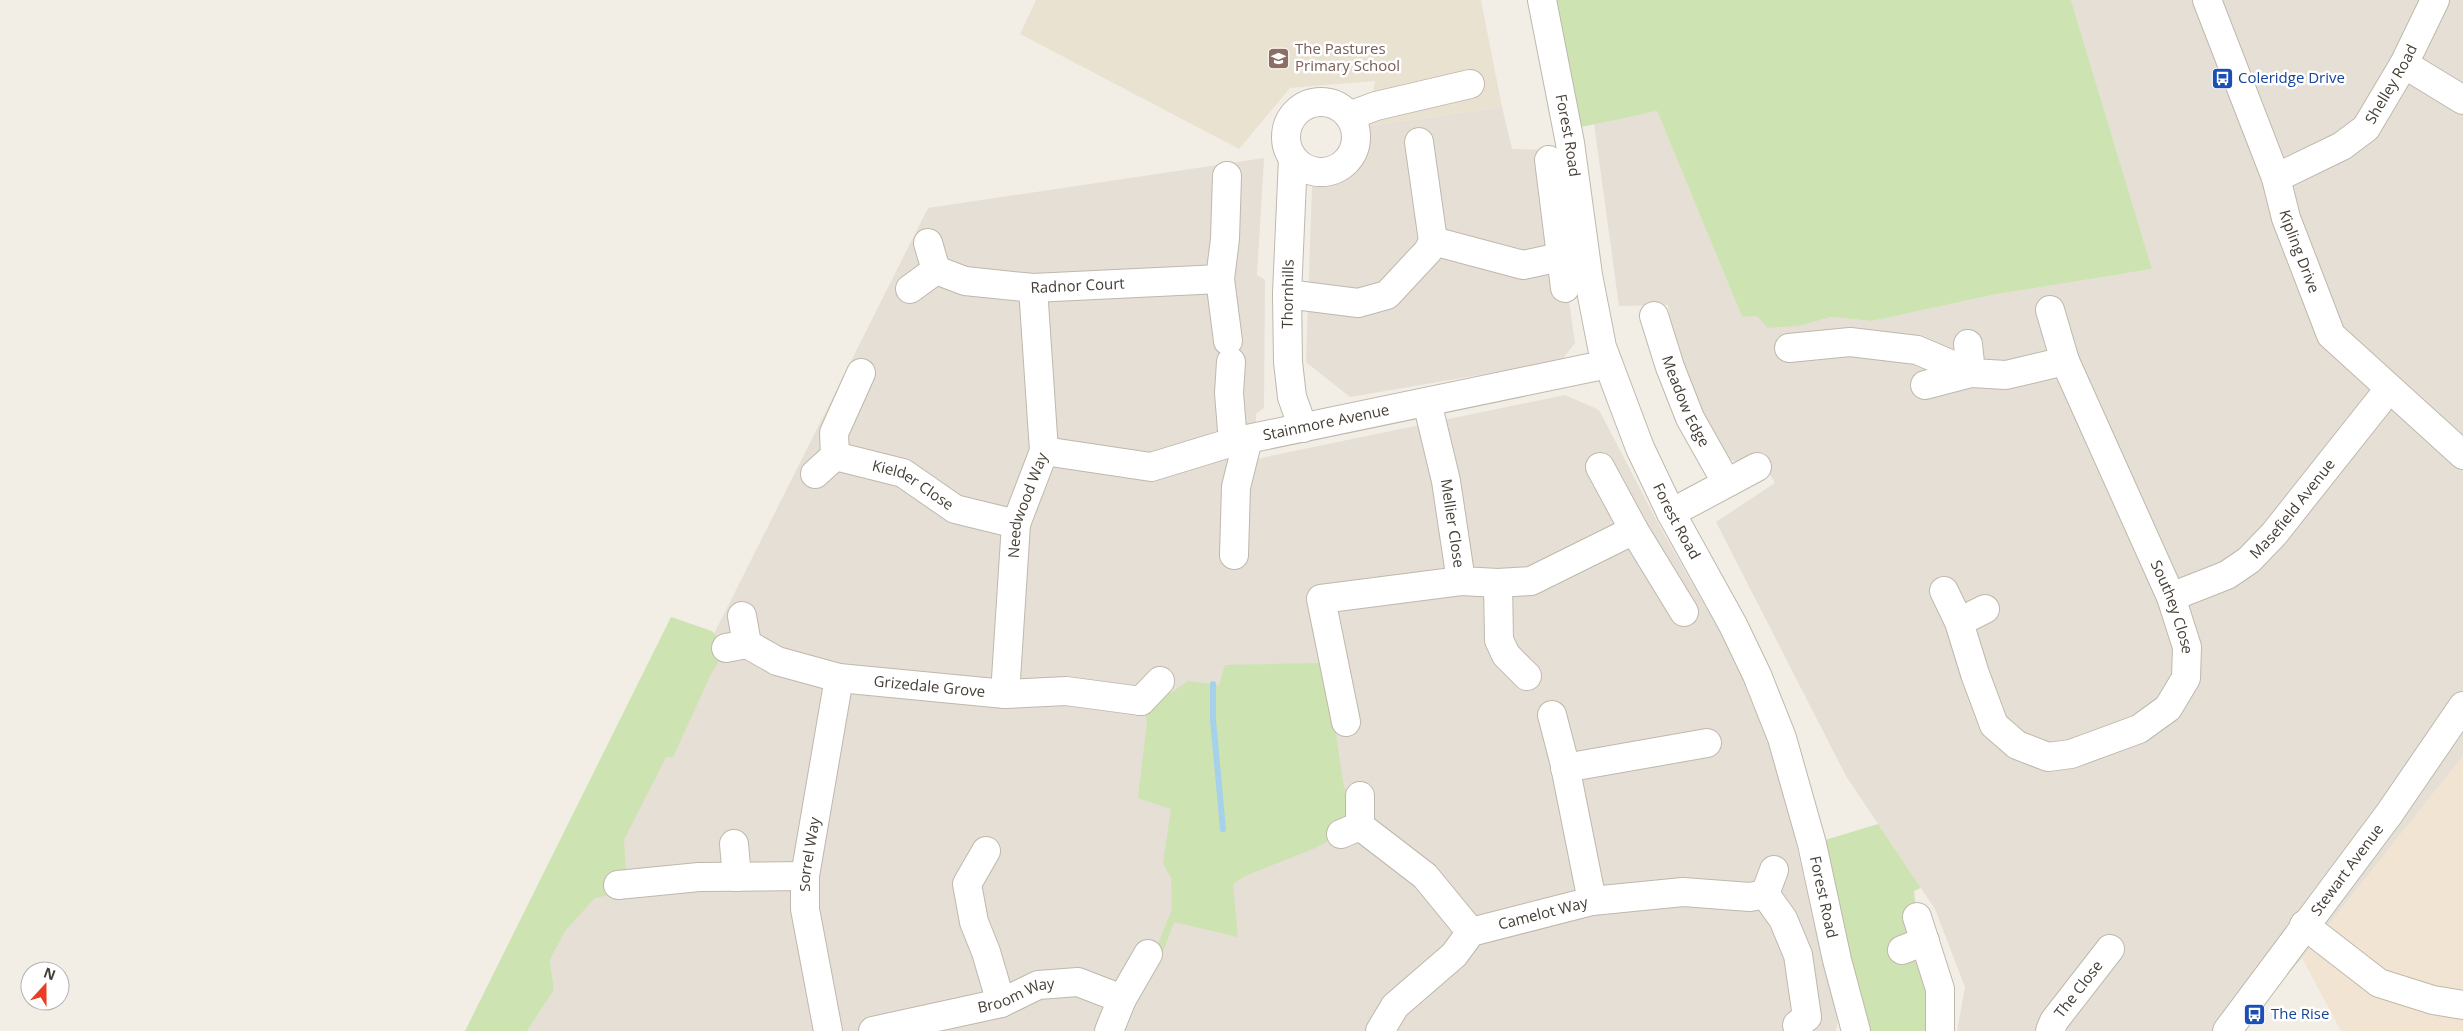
<svg xmlns="http://www.w3.org/2000/svg" width="2463" height="1031" viewBox="0 0 2463 1031" font-family="'Open Sans',sans-serif">
  <rect width="100%" height="100%" fill="#f2eee6"/>
  <g fill="#e5dfd5">
    <path d="M 2071,0 L 2463,0 L 2463,756 L 2302,958 L 2240,1031 L 1957,1031 L 1965,987 L 1935,909 L 1846,776 L 1716,522 L 1775,483 L 1762,461 L 1741,463 L 1720,457 L 1674,354 L 1668,305 L 1619,306 L 1594,123 L 1657,111 L 1742,317 L 1757,316 L 1803,325 L 1831,317 L 1872,321 L 1992,295 L 2152,269 Z"/>
    <path d="M 1502,107 L 1512,149 L 1548,150 L 1575,343 L 1561,361 L 1350,397 L 1306,362 L 1312,187 L 1361,164 L 1368,126 Z"/>
    <path d="M 1264,158 L 1257,275 L 1265,280 L 1264,408 L 1256,414 L 1256,459 L 1565,395 L 1599,410 L 1660,527 L 1728,646 L 1760,715 L 1793,829 L 1812,916 L 1838,1020 L 1836,1031 L 527,1031 L 554,990 L 550,960 L 928,208 Z"/>
  </g>
  <path fill="#f2e4d2" d="M 2463,756 L 2463,1031 L 2341,1031 L 2302,958 Z"/>
  <path fill="#eae2d1" d="M 1036,0 L 1481,0 L 1502,107 L 1368,126 L 1375,81 L 1290,88 L 1239,149 L 1020,34 Z"/>
  <g fill="#cee3b2">
    <path d="M 1542,0 L 2071,0 L 2152,269 L 1992,295 L 1872,321 L 1831,317 L 1803,325 L 1768,328 L 1757,316 L 1742,317 L 1657,111 L 1567,130 Z"/>
    <path d="M 671,617 L 712,631 L 726,648 L 711,674 L 673,757 L 666,757 L 624,840 L 626,873 L 613,894 L 595,898 L 565,931 L 550,960 L 554,990 L 527,1031 L 465,1031 Z"/>
    <path d="M 1321,663 L 1335,728 L 1344,788 L 1360,796 L 1341,834 L 1313,849 L 1245,876 L 1233,884 L 1238,937 L 1174,922 L 1163,952 L 1156,949 L 1172,909 L 1171,878 L 1163,863 L 1171,809 L 1138,798 L 1147,722 L 1141,701 L 1160,681 L 1171,693 L 1188,681 L 1219,685 L 1225,665 Z"/>
    <path d="M 1878,824 L 1921,888 L 1914,891 L 1917,919 L 1940,1031 L 1856,1031 L 1812,844 Z"/>
  </g>
  <g fill="none" stroke-linecap="round" stroke-linejoin="round">
    <path stroke="#a6d1ea" stroke-width="6" d="M 1213,684 L 1213,720 L 1223,829"/>
    <defs>
      <g id="minor">
        <path id="s1" d="M 1542,0 L 1570,143 L 1588,275 L 1602,347 L 1640,448 L 1671,513 L 1733,625 L 1757,675 L 1782,738 L 1812,844 L 1837,960 L 1856,1031"/>
        <path id="s2" d="M 2207,0 L 2276,178 L 2286,218 L 2331,335 L 2463,455"/>
        <path d="M 2404,64 L 2463,100"/>
        <circle cx="1321" cy="137" r="35"/>
        <path d="M 1349,116 L 1376,106 L 1470,84"/>
        <path d="M 1293,158 L 1287,294 L 1288,362 L 1292,397 L 1303,428"/>
        <path d="M 1549,160 L 1565,288"/>
        <path d="M 1227,176 L 1225,239 L 1220,279 L 1228,341"/>
        <path id="s3" d="M 2276,178 L 2342,146 L 2366,128 L 2404,64 L 2435,0"/>
        <path d="M 1433,241 L 1523,265 L 1560,257"/>
        <path d="M 928,243 L 936,270"/>
        <path id="s4" d="M 936,270 L 965,281 L 1033,288 L 1220,279"/>
        <path d="M 910,289 L 936,270"/>
        <path d="M 1287,294 L 1358,303 L 1387,295 L 1428,251 L 1433,241 L 1419,142"/>
        <path d="M 2050,310 L 2065,361"/>
        <path id="s5" d="M 1654,316 L 1670,367 L 1690,418 L 1726,482"/>
        <path d="M 1968,344 L 1971,373"/>
        <path d="M 1789,348 L 1850,342 L 1917,350 L 1971,373"/>
        <path d="M 1231,362 L 1229,393 L 1233,442"/>
        <path id="s6" d="M 1925,385 L 1971,373 L 2006,375 L 2065,361 L 2171,597 L 2187,647 L 2186,678 L 2168,708 L 2139,729 L 2071,754 L 2048,757 L 2017,745 L 1994,725 L 1975,674 L 1959,622 L 1944,591"/>
        <path id="s7" d="M 1427,402 L 1446,481 L 1461,581 L 1498,583 L 1531,581 L 1634,530"/>
        <path id="s8" d="M 1044,451 L 1151,467 L 1233,442 L 1608,364"/>
        <path d="M 835,456 L 834,433 L 861,373"/>
        <path d="M 1600,467 L 1634,530 L 1684,612"/>
        <path id="s9" d="M 815,474 L 835,456 L 903,473 L 955,509 L 1016,524"/>
        <path d="M 1671,513 L 1757,467"/>
        <path d="M 1234,555 L 1236,487 L 1248,439"/>
        <path d="M 1498,583 L 1499,640 L 1506,655 L 1527,676"/>
        <path id="s10" d="M 2171,597 L 2227,575 L 2249,560 L 2274,534 L 2389,389"/>
        <path d="M 742,616 L 747,644"/>
        <path d="M 1959,622 L 1985,609"/>
        <path id="s11" d="M 726,648 L 747,644 L 777,661 L 839,678 L 1005,694 L 1066,691 L 1141,701"/>
        <path id="s12" d="M 1005,694 L 1016,524 L 1044,451 L 1033,288"/>
        <path d="M 1141,701 L 1160,681"/>
        <path d="M 1552,715 L 1564,761 L 1592,901"/>
        <path d="M 1346,722 L 1321,599 L 1461,581"/>
        <path d="M 1565,768 L 1707,743"/>
        <path d="M 1360,826 L 1360,796"/>
        <path d="M 1341,834 L 1360,826 L 1425,876 L 1471,932"/>
        <path d="M 734,844 L 737,877"/>
        <path d="M 986,851 L 967,884 L 974,922 L 986,952 L 1001,1003"/>
        <path d="M 618,885 L 699,877 L 805,876"/>
        <path d="M 1765,894 L 1783,919 L 1798,955 L 1807,1017 L 1797,1025"/>
        <path d="M 1917,917 L 1940,989 L 1940,1031"/>
        <path d="M 2304,925 L 2379,983 L 2433,1000 L 2463,1005"/>
        <path d="M 1902,950 L 1925,941"/>
        <path d="M 1122,999 L 1148,954"/>
        <path id="s13" d="M 828,1031 L 805,909 L 805,876 L 839,678"/>
        <path id="s14" d="M 873,1031 L 1001,1003 L 1038,985 L 1078,982 L 1122,999 L 1109,1031"/>
        <path id="s15" d="M 1380,1031 L 1395,1006 L 1454,955 L 1471,932 L 1592,901 L 1683,892 L 1750,897 L 1765,894 L 1774,870"/>
        <path id="s16" d="M 2050,1031 L 2054,1021 L 2110,949"/>
        <path id="s17" d="M 2227,1031 L 2389,814 L 2463,706"/>
      </g>
    </defs>
    <use href="#minor" stroke="#bfb8ac" stroke-width="30"/>
    <use href="#minor" stroke="#fff" stroke-width="28"/>
  </g>
  <defs>
    <symbol id="school-square" viewBox="-11 -11 22 22"><rect x="-9" y="-9" width="18" height="18" rx="4" fill="#8d6e63" stroke="#fff"/><path d="M0-5L7-2L0 1L-7-2ZM-4 1L0 2.5L4 1V4Q0 6-4 4Z" fill="#fff"/></symbol>
    <symbol id="bus-square" viewBox="-11 -11 22 22"><rect x="-9" y="-9" width="18" height="18" rx="4" fill="#1a4fb4" stroke="#fff"/><path d="M-5-6H5V4H4V6H2V4H-2V6H-4V4H-5ZM-3.5-4V0h7V-4ZM-3.5 1.2v1.5H-2V1.2ZM2 1.2v1.5H3.5V1.2Z" fill="#fff"/></symbol>
  </defs>
  <g fill-rule="evenodd">
    <use href="#school-square" x="1266" y="46" width="25" height="25"/>
    <use href="#bus-square" x="2210" y="66" width="25" height="25"/>
    <use href="#bus-square" x="2242" y="1002" width="25" height="25"/>
  </g>
  <g text-anchor="middle" stroke-width="5" stroke-linejoin="round" paint-order="stroke">
    <g font-size="15" fill="#785e54" stroke="#fff" text-anchor="start">
      <text x="1295" y="54">The Pastures<tspan x="1295" dy="17">Primary School</tspan></text>
    </g>
    <g font-size="15" fill="#164399" stroke="#fff" text-anchor="start">
      <text x="2238" y="83">Coleridge Drive</text>
      <text x="2271" y="1019">The Rise</text>
    </g>
    <g font-size="15" fill="#443e36" stroke="#fff">
      <text dy="5" stroke="none"><textPath href="#s3" startOffset="154">Shelley Road</textPath></text>
      <text dy="5" stroke="none"><textPath href="#s1" startOffset="138">Forest Road</textPath></text>
      <text dy="5" stroke="none"><textPath href="#s2" startOffset="268">Kipling Drive</textPath></text>
      <text dy="5" stroke="none"><textPath href="#s4" startOffset="144">Radnor Court</textPath></text>
      <text transform="translate(1288 294) rotate(-89)" y="5">Thornhills</text>
      <text dy="5" stroke="none"><textPath href="#s5" startOffset="91">Meadow Edge</textPath></text>
      <text dy="5" stroke="none"><textPath href="#s8" startOffset="289">Stainmore Avenue</textPath></text>
      <text dy="5" stroke="none"><textPath href="#s9" startOffset="111">Kielder Close</textPath></text>
      <text dy="5" stroke="none"><textPath href="#s12" startOffset="191">Needwood Way</textPath></text>
      <text dy="5" stroke="none"><textPath href="#s10" startOffset="154">Masefield Avenue</textPath></text>
      <text dy="5" stroke="none"><textPath href="#s1" startOffset="542">Forest Road</textPath></text>
      <text dy="5" stroke="none"><textPath href="#s7" startOffset="124">Mellier Close</textPath></text>
      <text dy="5" stroke="none"><textPath href="#s6" startOffset="412">Southey Close</textPath></text>
      <text dy="5" stroke="none"><textPath href="#s11" startOffset="211">Grizedale Grove</textPath></text>
      <text dy="5" stroke="none"><textPath href="#s13" startOffset="179">Sorrel Way</textPath></text>
      <text dy="5" stroke="none"><textPath href="#s17" startOffset="201">Stewart Avenue</textPath></text>
      <text dy="5" stroke="none"><textPath href="#s1" startOffset="948">Forest Road</textPath></text>
      <text dy="5" stroke="none"><textPath href="#s15" startOffset="210">Camelot Way</textPath></text>
      <text dy="5" stroke="none"><textPath href="#s16" startOffset="51">The Close</textPath></text>
      <text dy="5" stroke="none"><textPath href="#s14" startOffset="148">Broom Way</textPath></text>
    </g>
  </g>
  <g transform="translate(45 986) rotate(21)"><circle r="24" fill="#ffffff" stroke="#b4b2af"/>
  <path d="M0-4L9 19L0 12L-9 19Z" fill="#e93d26"/>
  <text y="-8" font-size="14" font-weight="bold" text-anchor="middle" fill="#443e36">N</text>
  </g>
</svg>
